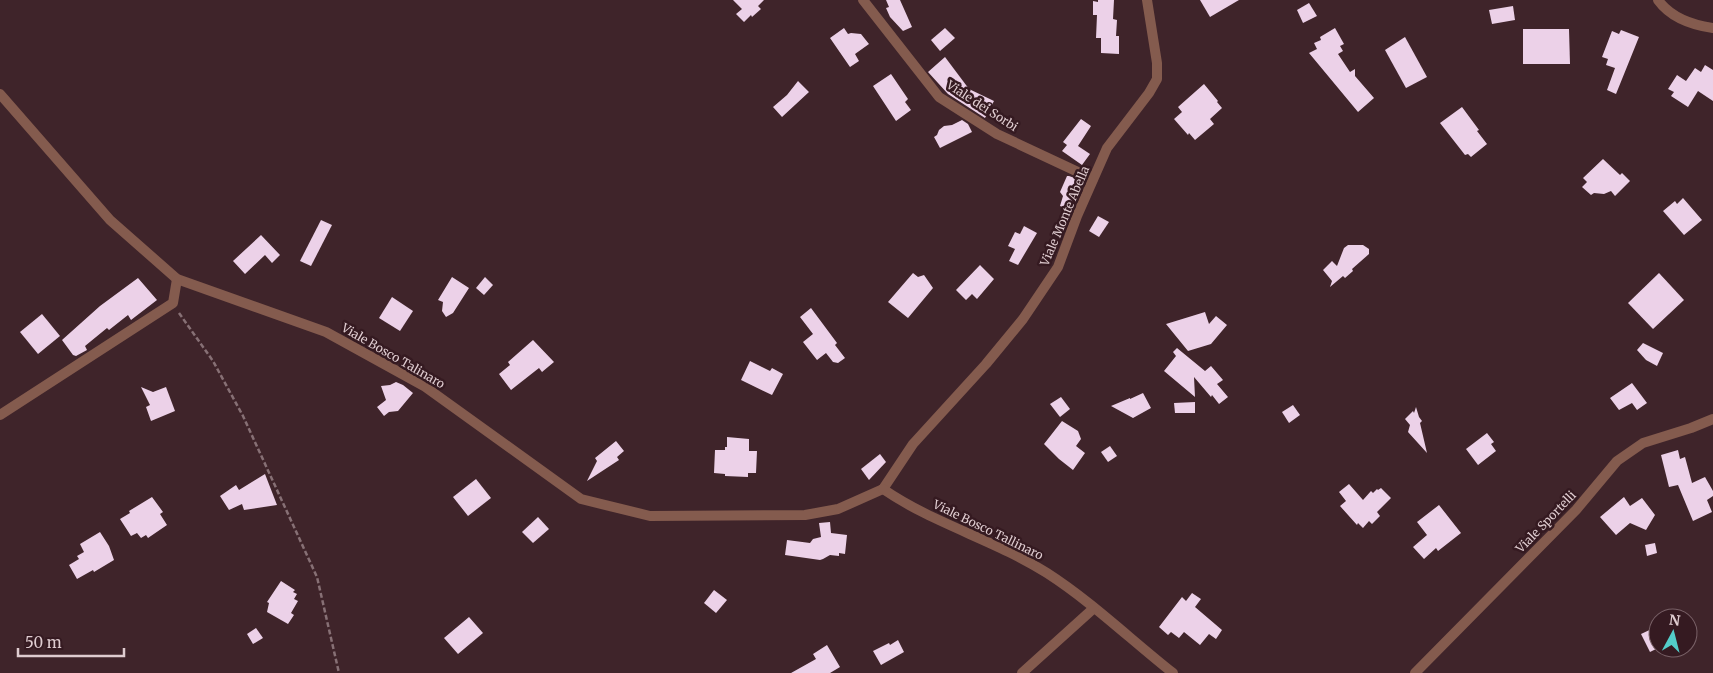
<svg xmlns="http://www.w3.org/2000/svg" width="1713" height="673" viewBox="0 0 1713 673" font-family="Merriweather,serif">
  <rect width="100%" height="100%" fill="#3f242a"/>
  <g fill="#ecd1e8">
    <path d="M 733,0 L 764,0 L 758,6 L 761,9 L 752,17 L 751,15 L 744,22 L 736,14 L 742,9 Z"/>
    <path d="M 886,0 L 900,0 L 912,27 L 903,31 L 890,17 L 886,8 L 889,7 Z"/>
    <path d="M 1098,0 L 1114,0 L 1113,19 L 1117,20 L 1116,36 L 1119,36 L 1119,54 L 1101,53 L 1101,38 L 1096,38 L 1097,15 L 1093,15 L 1093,1 L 1098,2 Z"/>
    <path d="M 1200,0 L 1239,0 L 1210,17 Z"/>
    <path d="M 1309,3 L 1317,16 L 1303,23 L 1297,10 Z"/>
    <path d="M 1513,6 L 1515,20 L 1492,24 L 1489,10 Z"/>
    <path d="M 844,28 L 848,34 L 851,33 L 861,34 L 869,44 L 855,54 L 859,61 L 850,67 L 830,38 Z"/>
    <path d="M 945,28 L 955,38 L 940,51 L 931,40 Z"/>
    <path d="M 1335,28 L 1344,44 L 1340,46 L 1343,51 L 1338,54 L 1350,72 L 1355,69 L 1355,76 L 1374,98 L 1358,112 L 1309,53 L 1317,49 L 1314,43 L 1321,40 L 1320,37 Z"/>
    <path d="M 1523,29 L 1569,29 L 1570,64 L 1523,64 Z"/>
    <path d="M 1621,30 L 1639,37 L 1616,94 L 1607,90 L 1615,68 L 1606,65 L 1608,59 L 1602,57 L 1612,31 L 1619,34 Z"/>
    <path d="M 1405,37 L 1427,77 L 1406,88 L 1385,50 Z"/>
    <path d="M 945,57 L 969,89 L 994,101 L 985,118 L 948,94 L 928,72 Z"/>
    <path d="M 1705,65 L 1713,70 L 1713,101 L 1698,91 L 1688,107 L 1671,96 L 1674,92 L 1668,89 L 1677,75 L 1686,81 L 1695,68 L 1701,72 Z"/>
    <path d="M 891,74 L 908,99 L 905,102 L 911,110 L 896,121 L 873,86 Z"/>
    <path d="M 798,81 L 809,92 L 782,117 L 773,107 L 787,95 Z"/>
    <path d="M 1204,84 L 1218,101 L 1217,102 L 1222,108 L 1210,119 L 1214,124 L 1195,140 L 1189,133 L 1188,135 L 1174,119 L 1182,112 L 1178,107 Z"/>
    <path d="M 1462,107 L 1479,130 L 1477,131 L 1487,144 L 1471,157 L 1468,154 L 1465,155 L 1440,123 Z"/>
    <path d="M 1081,119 L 1091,126 L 1078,146 L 1090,154 L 1082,165 L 1062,151 L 1067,145 L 1063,142 Z"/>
    <path d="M 962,120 L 968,124 L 972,132 L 940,148 L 934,137 L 937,135 L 939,130 L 944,126 L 952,125 Z"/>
    <path d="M 1603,159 L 1620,175 L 1622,173 L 1630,181 L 1615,196 L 1611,191 L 1604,194 L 1594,193 L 1591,195 L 1582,187 L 1587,182 L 1583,178 Z"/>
    <path d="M 1067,176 L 1069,176 L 1080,180 L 1071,210 L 1060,206 L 1063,196 L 1060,192 Z"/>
    <path d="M 1683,198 L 1702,220 L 1684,235 L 1663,211 L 1675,201 L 1677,204 Z"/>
    <path d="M 1098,216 L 1109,222 L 1099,237 L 1089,231 Z"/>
    <path d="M 321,220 L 332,225 L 311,266 L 300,261 Z"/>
    <path d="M 1024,226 L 1037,233 L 1018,265 L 1009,261 L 1015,249 L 1008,246 L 1015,232 L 1020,234 Z"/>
    <path d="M 261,235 L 280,255 L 272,263 L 265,255 L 245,274 L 233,261 Z"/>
    <path d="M 1348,245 L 1363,245 L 1369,249 L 1369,254 L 1352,269 L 1353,271 L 1345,278 L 1343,276 L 1330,287 L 1332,281 L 1323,270 L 1332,261 L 1337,266 L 1344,248 Z"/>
    <path d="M 980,265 L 994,279 L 977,299 L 972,294 L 966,300 L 956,290 Z"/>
    <path d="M 913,273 L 918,277 L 924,275 L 933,288 L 908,318 L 888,302 Z"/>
    <path d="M 1659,273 L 1684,300 L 1653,329 L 1628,303 Z"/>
    <path d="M 452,277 L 469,288 L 453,313 L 446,317 L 442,311 L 443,302 L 438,300 Z"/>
    <path d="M 485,277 L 493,285 L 484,295 L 476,288 Z"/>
    <path d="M 138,278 L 157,300 L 131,320 L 128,315 L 109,330 L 107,328 L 85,346 L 87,350 L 76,356 L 73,355 L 62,340 L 100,306 Z"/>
    <path d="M 392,297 L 413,311 L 400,331 L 379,318 Z"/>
    <path d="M 811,308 L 837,343 L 835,345 L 845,358 L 838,363 L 833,362 L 826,353 L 817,360 L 803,342 L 813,334 L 800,317 Z"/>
    <path d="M 1205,312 L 1209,324 L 1216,316 L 1227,325 L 1211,344 L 1188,351 L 1166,324 Z"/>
    <path d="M 42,314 L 60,336 L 38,354 L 20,332 Z"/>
    <path d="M 533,340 L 554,362 L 542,372 L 539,368 L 511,390 L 499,374 L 510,365 L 508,362 Z"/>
    <path d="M 1643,343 L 1663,353 L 1657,366 L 1646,360 L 1637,350 Z"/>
    <path d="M 1177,348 L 1205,371 L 1211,366 L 1223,380 L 1217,384 L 1228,397 L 1219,404 L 1212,395 L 1211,397 L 1194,377 L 1195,397 L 1164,371 L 1176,356 L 1173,352 Z"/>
    <path d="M 750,361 L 770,371 L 772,368 L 783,374 L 772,395 L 741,380 Z"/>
    <path d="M 396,382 L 403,385 L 413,393 L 398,411 L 389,412 L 384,416 L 377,407 L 386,400 L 381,386 L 390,385 Z"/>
    <path d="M 1632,383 L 1647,403 L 1637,410 L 1632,403 L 1619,410 L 1610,398 Z"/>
    <path d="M 141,387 L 153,392 L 166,387 L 175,411 L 151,421 L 146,407 L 150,405 Z"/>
    <path d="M 1143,393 L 1151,408 L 1133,418 L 1111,406 L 1130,398 L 1130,399 Z"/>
    <path d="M 1061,397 L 1070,409 L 1060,417 L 1050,404 Z"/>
    <path d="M 1195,402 L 1195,413 L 1175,413 L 1174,403 Z"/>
    <path d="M 1293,405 L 1300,415 L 1289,423 L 1282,412 Z"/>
    <path d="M 1416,407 L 1419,417 L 1422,421 L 1420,423 L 1427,453 L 1408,432 L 1410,425 L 1405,419 L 1413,411 L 1414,413 Z"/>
    <path d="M 1062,421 L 1078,431 L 1081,439 L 1076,446 L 1085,453 L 1073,470 L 1059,459 L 1044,444 Z"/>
    <path d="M 1487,433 L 1494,442 L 1491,444 L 1496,451 L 1478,465 L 1466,449 Z"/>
    <path d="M 727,437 L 749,439 L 749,451 L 757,451 L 756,473 L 748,473 L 748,477 L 725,476 L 725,474 L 714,473 L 715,450 L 725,450 L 725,447 L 727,447 Z"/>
    <path d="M 616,441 L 624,451 L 617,457 L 619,460 L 587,481 L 597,461 L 595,458 Z"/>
    <path d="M 1110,446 L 1117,456 L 1108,462 L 1101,452 Z"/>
    <path d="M 1678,450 L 1680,459 L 1685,457 L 1692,483 L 1705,477 L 1713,491 L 1713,496 L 1707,500 L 1712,512 L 1693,521 L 1678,485 L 1669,487 L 1661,455 Z"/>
    <path d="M 880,454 L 886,462 L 869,480 L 861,469 Z"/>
    <path d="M 265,474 L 277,505 L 244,510 L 242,504 L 229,510 L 220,496 L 236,485 L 239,490 Z"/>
    <path d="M 476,479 L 491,498 L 468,516 L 453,497 Z"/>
    <path d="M 1349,484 L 1363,500 L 1371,491 L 1373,493 L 1377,489 L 1378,490 L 1381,488 L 1391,498 L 1377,512 L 1380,516 L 1372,524 L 1369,521 L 1363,528 L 1358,523 L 1357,525 L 1340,506 L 1346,501 L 1339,492 Z"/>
    <path d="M 152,497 L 163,512 L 160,514 L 167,525 L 148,538 L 146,535 L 141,538 L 137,533 L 131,536 L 120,519 L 130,513 L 129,511 Z"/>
    <path d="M 1624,497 L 1630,506 L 1642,498 L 1655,515 L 1646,530 L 1630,523 L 1616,535 L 1600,517 Z"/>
    <path d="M 1439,505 L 1461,533 L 1438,551 L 1436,548 L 1424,559 L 1413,547 L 1427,535 L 1417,522 Z"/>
    <path d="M 538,517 L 549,529 L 533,543 L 522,532 Z"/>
    <path d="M 830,522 L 831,533 L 847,535 L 845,554 L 839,553 L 839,556 L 830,555 L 823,559 L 820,560 L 785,555 L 787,540 L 810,543 L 813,539 L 821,537 L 819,523 Z"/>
    <path d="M 100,532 L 109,546 L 114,560 L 94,572 L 93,570 L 77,579 L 69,565 L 79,559 L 77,556 L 84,552 L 80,544 Z"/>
    <path d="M 1655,543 L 1657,553 L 1647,556 L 1645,545 Z"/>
    <path d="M 281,581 L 295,590 L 293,592 L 297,594 L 294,599 L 298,601 L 291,613 L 294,615 L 288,624 L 267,612 L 269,603 L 267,602 Z"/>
    <path d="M 714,590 L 727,600 L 716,613 L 704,603 Z"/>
    <path d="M 1192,593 L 1201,599 L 1195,607 L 1222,630 L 1216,639 L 1209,634 L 1200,645 L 1184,632 L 1179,638 L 1171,632 L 1168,635 L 1159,627 L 1182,597 L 1186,601 Z"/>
    <path d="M 469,617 L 483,633 L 458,654 L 444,638 Z"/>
    <path d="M 1658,626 L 1658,648 L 1650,652 L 1641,634 Z"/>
    <path d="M 256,628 L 263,638 L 253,644 L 247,634 Z"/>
    <path d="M 898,640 L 904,652 L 881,665 L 873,651 L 889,643 L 890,645 Z"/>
    <path d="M 827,645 L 840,667 L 830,673 L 791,673 L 816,659 L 813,654 Z"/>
  </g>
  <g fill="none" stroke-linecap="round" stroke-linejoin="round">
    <path stroke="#877075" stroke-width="2.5" stroke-dasharray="5 2.5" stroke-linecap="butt" d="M 179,313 L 213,361 L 243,416 L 317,577 L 339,673"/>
    <g stroke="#845b4e" stroke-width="10">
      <path d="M 863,0 L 939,97 L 997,134 L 1093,179"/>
      <path d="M 1658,0 C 1671,18 1692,25 1713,28"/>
      <path d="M 0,94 L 110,220 L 177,279 L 326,332 L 424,386 L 581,499 L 650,516 L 805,515 L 838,509 L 883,489"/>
      <path d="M 0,415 L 173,303 L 177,279"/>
      <path d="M 883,489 L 913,444 L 986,364 L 1023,319 L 1058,267 L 1077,216 L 1107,148 L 1149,93 L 1157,79 L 1157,63 L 1147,0"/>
      <path d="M 883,489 C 934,524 995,540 1047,573 C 1092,602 1131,640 1173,673"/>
      <path d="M 1022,673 L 1094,608"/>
      <path d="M 1415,673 L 1576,510 L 1617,461 L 1643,443 L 1691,428 L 1713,419"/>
    </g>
  </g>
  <g text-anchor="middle" stroke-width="5" stroke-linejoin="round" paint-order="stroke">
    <g font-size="12" fill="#dfccd0" stroke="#351a21">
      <text transform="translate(982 106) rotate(33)" y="4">Viale dei Sorbi</text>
      <text transform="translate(1065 216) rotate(-67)" y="4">Viale Monte Abella</text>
      <text transform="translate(393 356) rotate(30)" y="4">Viale Bosco Talinaro</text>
      <text transform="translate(1546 522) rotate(-46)" y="4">Viale Sportelli</text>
      <text transform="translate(988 530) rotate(26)" y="4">Viale Bosco Tallinaro</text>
    </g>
  </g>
  <g transform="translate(1673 633) rotate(7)"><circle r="24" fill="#351a21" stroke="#796167"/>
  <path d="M0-4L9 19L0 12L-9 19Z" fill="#53cdc9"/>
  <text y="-8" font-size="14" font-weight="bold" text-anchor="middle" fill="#dfccd0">N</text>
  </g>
  <path d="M18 648v8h106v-8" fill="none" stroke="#dfccd0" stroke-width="2.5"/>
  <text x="25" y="648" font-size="15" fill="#dfccd0" stroke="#351a21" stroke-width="4" paint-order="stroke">50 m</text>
</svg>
